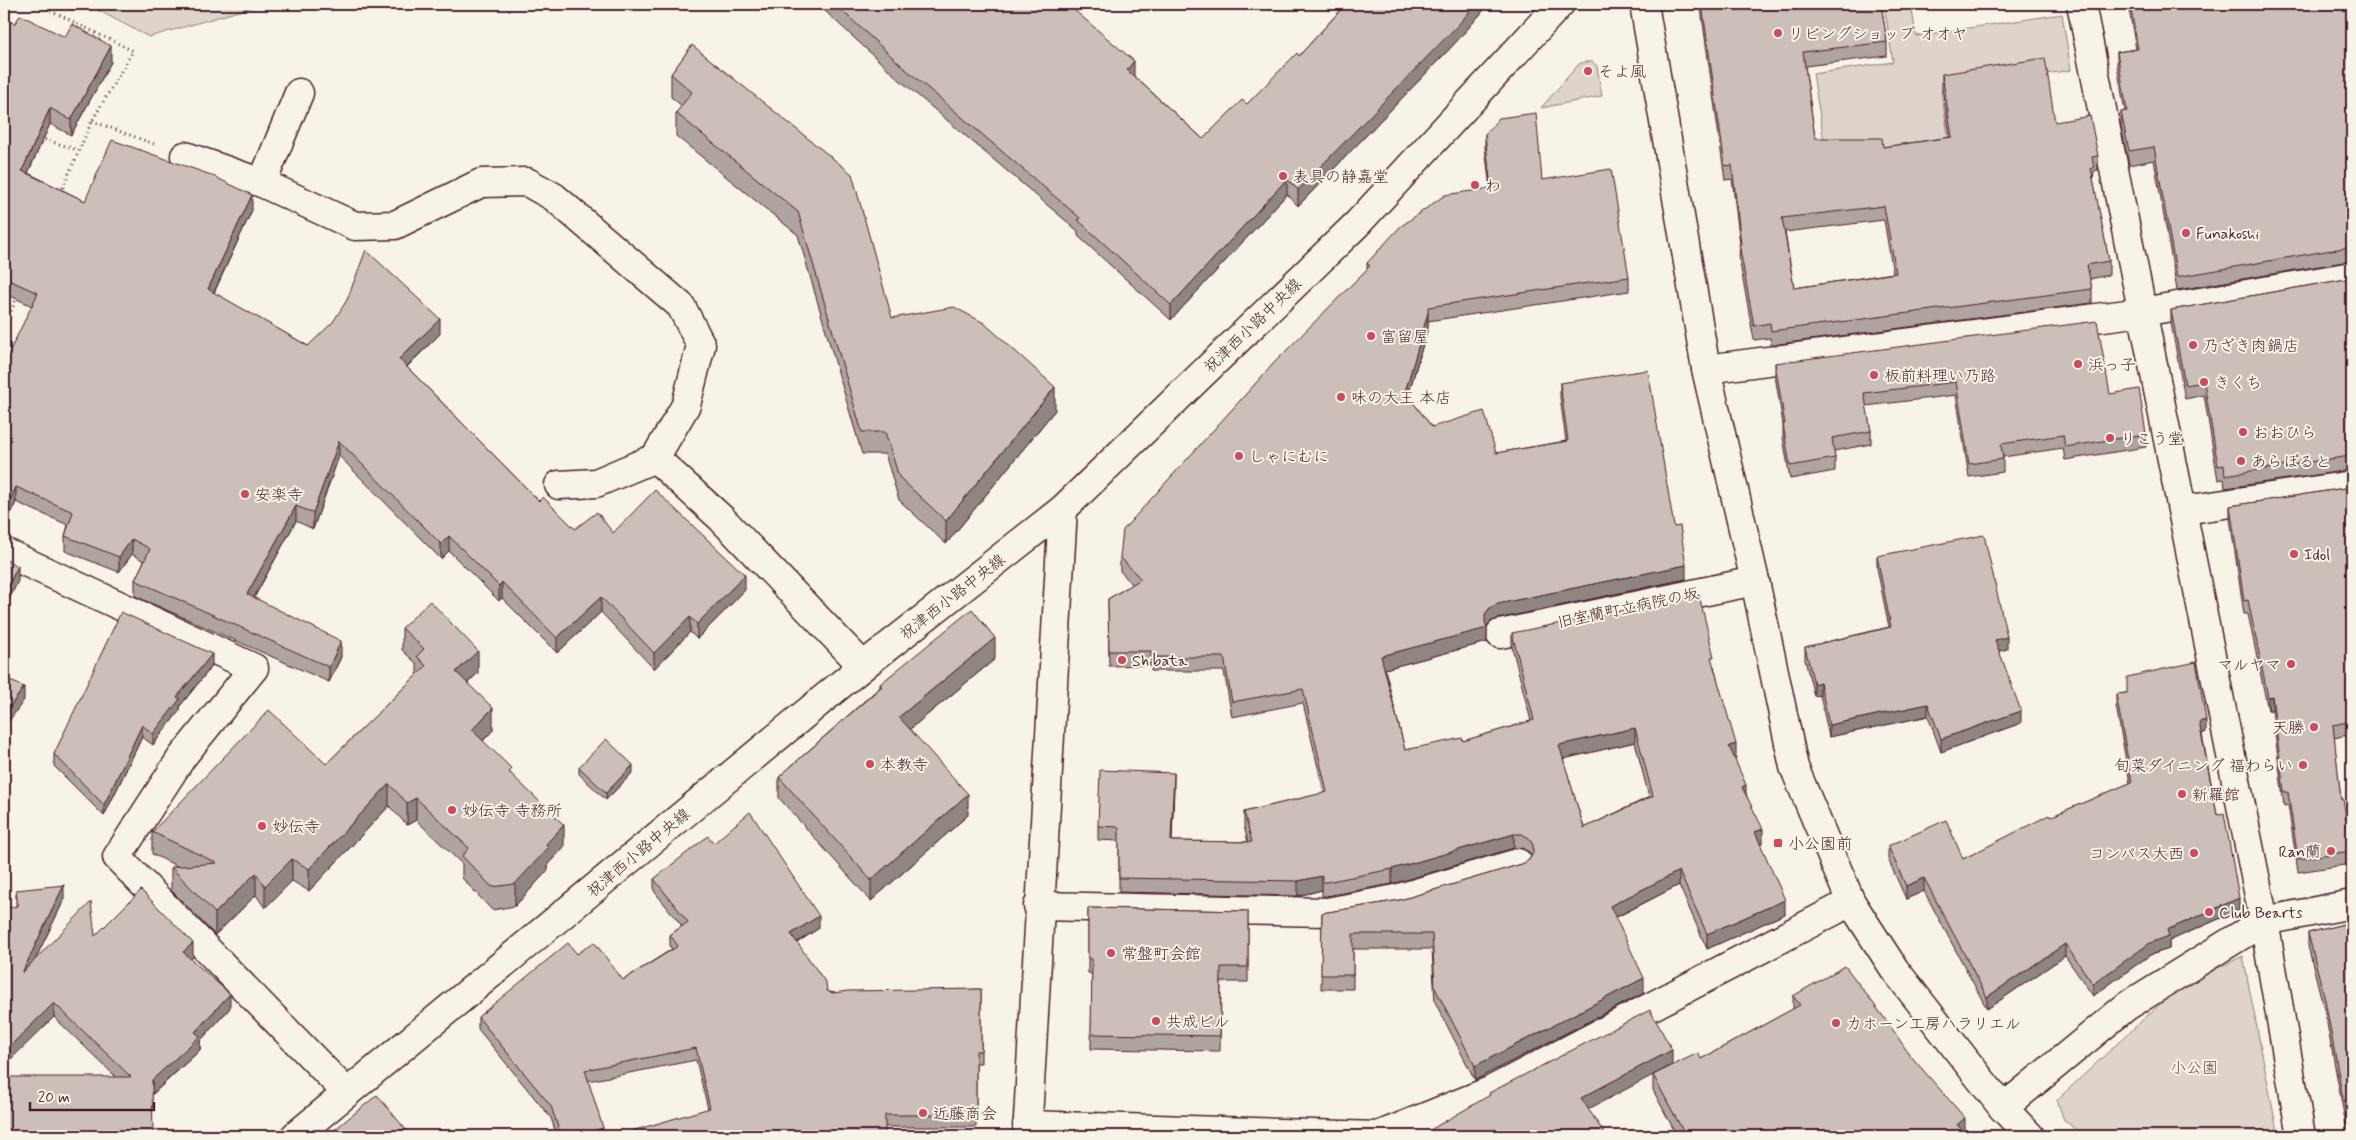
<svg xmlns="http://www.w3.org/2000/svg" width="2356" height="1140" viewBox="0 0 2356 1140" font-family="Mynerve,'Klee One',sans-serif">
  <rect width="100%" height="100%" fill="#f7f3e8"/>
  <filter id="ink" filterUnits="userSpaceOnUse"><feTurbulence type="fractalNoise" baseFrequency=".02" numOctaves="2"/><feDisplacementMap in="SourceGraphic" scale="10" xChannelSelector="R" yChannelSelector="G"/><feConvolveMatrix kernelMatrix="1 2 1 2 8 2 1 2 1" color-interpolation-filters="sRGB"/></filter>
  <g filter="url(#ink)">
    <g fill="#ded4cc" stroke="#947a7c">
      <path d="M 86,4 L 263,4 L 149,37 Z"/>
      <path d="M 1884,4 L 1911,4 L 1916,36 L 2062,14 L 2071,70 L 1941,90 L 1949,142 L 1807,165 L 1824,141 L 1813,74 L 1893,62 Z"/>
      <path d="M 1584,62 L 1592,62 L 1597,66 L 1602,96 L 1541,108 L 1579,64 Z"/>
      <path d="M 2243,956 L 2278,1136 L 2084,1136 L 2064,1120 L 2057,1100 L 2178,987 Z"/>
    </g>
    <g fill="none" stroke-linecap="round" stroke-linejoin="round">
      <defs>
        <g id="minor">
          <path d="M 2081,4 L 2264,921 L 2301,1136"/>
          <path d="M 185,156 L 262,183 L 355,226 L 395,225 L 481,183 L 527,182 L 554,197 L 681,306 L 701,345 L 686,405 L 655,458 L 721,518 L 863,666"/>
          <path d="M 262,183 L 299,93"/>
          <path d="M 1706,369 L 2142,312 L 2352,276"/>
          <path d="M 559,485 L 596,483 L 655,458"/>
          <path d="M 2184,510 L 2352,485"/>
          <path d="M 4,552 L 254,668 L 182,757 L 117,857 L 347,1093"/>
          <path d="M 1500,634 L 1755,581"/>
          <path d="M 1038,906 L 1327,912 L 1396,899 L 1518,863"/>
          <path d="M 1027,1125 L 1378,1136 L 1490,1091 L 1851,902"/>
          <path d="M 1027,1136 L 1063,509"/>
        </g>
        <g id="tertiary">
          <path d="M 1644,4 L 1706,369 L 1755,581 L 1794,767 L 1851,902 L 1895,970 L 2003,1108 L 2030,1136"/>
          <path d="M 2003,1108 L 2127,1006 L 2264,921 L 2352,904"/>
        </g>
        <path id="secondary" d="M 295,1136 L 863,666 L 1063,509 L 1357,224 L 1560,4"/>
      </defs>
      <use href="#minor" stroke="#4a1f2b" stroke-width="31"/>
      <use href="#tertiary" stroke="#4a1f2b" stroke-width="31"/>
      <use href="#secondary" stroke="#4a1f2b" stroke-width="31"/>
      <g stroke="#4a1f2b" stroke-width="3" stroke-dasharray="1 4" stroke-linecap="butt">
        <path d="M 37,4 L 133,51 L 92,121 L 60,194"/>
        <path d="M 92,121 L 154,144"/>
        <path d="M 40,138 L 78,150"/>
        <path d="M 4,330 L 17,296"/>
      </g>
      <use href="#minor" stroke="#f7f3e8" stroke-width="28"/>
      <use href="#tertiary" stroke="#f7f3e8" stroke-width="28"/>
      <use href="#secondary" stroke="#f7f3e8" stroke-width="28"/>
    </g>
    <g fill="#afa49f" stroke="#4a1f2b" fill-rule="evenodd">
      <path d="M 825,4 L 1067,4 L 1134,76 L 1203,139 L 1247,104 L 1299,56 L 1346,4 L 1489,4 L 1458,40 L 1298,206 L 1287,194 L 1171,320 L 1078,236 L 1078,231 L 902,82 L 825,11 Z"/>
      <path d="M 1701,4 L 1881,4 L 1887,42 L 1887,56 L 1805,66 L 1815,138 L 1883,147 L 1950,137 L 1942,88 L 1942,74 L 2055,122 L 2098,156 L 2098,170 L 2094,171 L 2093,182 L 2109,261 L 2109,275 L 2090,279 L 2092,289 L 2092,303 L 1771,345 L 1770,338 L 1754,340 L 1739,258 L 1740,244 L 1732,179 L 1725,180 L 1702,16 ZM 1884,220 L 1893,273 L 1794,288 L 1785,232 Z"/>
      <path d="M 2128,4 L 2352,4 L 2352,261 L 2349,261 L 2177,290 L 2154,160 L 2129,165 L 2121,126 L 2121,112 L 2125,112 L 2117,65 L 2117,52 L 2136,49 Z"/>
      <path d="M 4,18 L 15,24 L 111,62 L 71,135 L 50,124 L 28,173 L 85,201 L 252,210 L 214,293 L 308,346 L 440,334 L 407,367 L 539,501 L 575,529 L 613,533 L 745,590 L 697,639 L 690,632 L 654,669 L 601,612 L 557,653 L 502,598 L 499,601 L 449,551 L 441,559 L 339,456 L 313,529 L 296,521 L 254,598 L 341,657 L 329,682 L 135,596 L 135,580 L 144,561 L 132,554 L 119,572 L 65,551 L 65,536 L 68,525 L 16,502 L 4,529 L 32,306 L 4,293 Z"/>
      <path d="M 692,45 L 892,318 L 1055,410 L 946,544 L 899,500 L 885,454 L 862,454 L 798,235 L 676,136 L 676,113 L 682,106 L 671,97 L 671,74 Z"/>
      <path d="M 1485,134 L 1542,180 L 1629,277 L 1629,291 L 1428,321 L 1428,327 L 1408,396 L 1432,427 L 1496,453 L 1566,441 L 1560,397 L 1560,383 L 1674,527 L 1686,579 L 1497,619 L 1490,622 L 1487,627 L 1487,642 L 1385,669 L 1405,750 L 1463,741 L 1531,721 L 1512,647 L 1512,633 L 1714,666 L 1736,759 L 1734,759 L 1763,843 L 1760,844 L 1785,914 L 1707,949 L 1679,885 L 1615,918 L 1644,993 L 1475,1080 L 1435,1002 L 1432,949 L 1353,949 L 1353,989 L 1321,989 L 1322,913 L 1400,900 L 1522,864 L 1529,860 L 1531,856 L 1529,852 L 1522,848 L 1514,848 L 1392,884 L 1326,896 L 1322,896 L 1322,890 L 1298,896 L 1119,892 L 1119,841 L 1098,840 L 1098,826 L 1174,787 L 1172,841 L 1248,842 L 1244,826 L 1244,812 L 1324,793 L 1303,703 L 1232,717 L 1224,671 L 1151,671 L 1151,665 L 1109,666 L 1108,599 L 1132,584 L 1120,571 L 1120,557 L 1367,269 L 1367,263 L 1490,188 L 1485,148 ZM 1635,742 L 1649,797 L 1584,828 L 1563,759 Z"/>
      <path d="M 2352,278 L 2352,470 L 2350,470 L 2225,488 L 2224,479 L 2218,480 L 2204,395 L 2185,399 L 2171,323 L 2171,310 Z"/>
      <path d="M 1775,363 L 2110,394 L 2146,434 L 2146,447 L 2065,460 L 2063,448 L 2003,457 L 2003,472 L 1969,477 L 1956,395 L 1866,406 L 1871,431 L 1871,444 L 1834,451 L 1835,458 L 1835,471 L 1790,479 L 1783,437 L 1783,424 L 1775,376 Z"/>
      <path d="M 2352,487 L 2352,734 L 2334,738 L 2341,800 L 2351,851 L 2351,864 L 2298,872 L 2288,805 L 2284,806 L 2272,710 L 2268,710 L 2248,614 L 2244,614 L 2230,519 L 2230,506 Z"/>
      <path d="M 1877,556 L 2007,649 L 1999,651 L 2021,723 L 1941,752 L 1928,716 L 1829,737 L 1820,695 L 1814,696 L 1805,660 L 1805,647 L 1889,627 L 1877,568 Z"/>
      <path d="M 402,628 L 478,673 L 468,683 L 493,730 L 483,741 L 512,775 L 564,847 L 548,864 L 548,870 L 515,906 L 492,910 L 462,878 L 462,864 L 416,820 L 407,825 L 389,806 L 309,891 L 292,881 L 265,908 L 256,895 L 215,935 L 171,890 L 171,867 L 179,867 L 152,854 L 152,832 L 326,764 L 417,675 L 417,664 L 402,650 Z"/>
      <path d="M 995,659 L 910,729 L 968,815 L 871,901 L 779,798 L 779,777 L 880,687 L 880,684 Z"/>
      <path d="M 212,666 L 180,706 L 180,710 L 153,745 L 142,737 L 104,816 L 54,766 L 54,754 Z"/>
      <path d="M 2127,693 L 2206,732 L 2202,734 L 2217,815 L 2239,910 L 2169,941 L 2169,949 L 2150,955 L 2093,996 L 2065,956 L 1987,1009 L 1924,891 L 1906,899 L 1888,859 L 1888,846 L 1963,859 L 2050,817 L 2130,783 L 2116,706 L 2116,694 Z"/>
      <path d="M 579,767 L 633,772 L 606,800 L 579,774 Z"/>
      <path d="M 714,843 L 819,928 L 797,943 L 827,991 L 833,993 L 981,989 L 981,1063 L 976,1063 L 976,1127 L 885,1127 L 708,1109 L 696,1060 L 588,1081 L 603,1136 L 557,1136 L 551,1118 L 478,1029 L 478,1017 L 577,954 L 623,980 L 672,949 L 670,947 L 670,935 L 682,926 L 654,891 L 654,879 Z"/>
      <path d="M 16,890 L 64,900 L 35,959 L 95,936 L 193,957 L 191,959 L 230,1008 L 200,1041 L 200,1050 L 153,1094 L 116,1077 L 54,1017 L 16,906 Z"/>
      <path d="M 1088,908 L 1248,911 L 1248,982 L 1221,982 L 1220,1051 L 1091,1049 L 1092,974 L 1088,973 Z"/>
      <path d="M 2352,922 L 2352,1136 L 2348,1136 L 2325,1013 L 2308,946 L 2308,933 Z"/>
      <path d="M 1793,996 L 1909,1054 L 1965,1133 L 1675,1132 L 1653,1090 L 1653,1075 L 1701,1059 L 1793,1009 Z"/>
    </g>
    <g fill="#8f8682" stroke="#4a1f2b">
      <path d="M 1476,4 L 1489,4 L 1458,40 L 1298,206 L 1298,190 Z"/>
      <path d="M 111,46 L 111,62 L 71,135 L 71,120 Z"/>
      <path d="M 1134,61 L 1134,77 L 1127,70 Z"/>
      <path d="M 50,108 L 50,124 L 22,186 L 22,171 Z"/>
      <path d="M 1287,179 L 1287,194 L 1171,320 L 1171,305 Z"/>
      <path d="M 252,195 L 252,210 L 208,305 L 208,289 Z"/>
      <path d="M 1428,313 L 1428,327 L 1405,406 L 1405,392 Z"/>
      <path d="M 440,319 L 440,334 L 399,374 L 399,359 Z"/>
      <path d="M 1055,387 L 1055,410 L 946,544 L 946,521 Z"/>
      <path d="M 339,441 L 339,456 L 313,529 L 313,513 Z"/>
      <path d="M 16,487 L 16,502 L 4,529 L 4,514 Z"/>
      <path d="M 296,506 L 296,521 L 247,610 L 247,594 Z"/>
      <path d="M 449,536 L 449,551 L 441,559 L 441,544 Z"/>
      <path d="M 132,539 L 132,554 L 119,572 L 119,557 Z"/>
      <path d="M 1686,565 L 1686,579 L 1497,619 L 1490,622 L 1486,628 L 1487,628 L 1487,642 L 1381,670 L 1381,656 L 1485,614 L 1490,608 L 1497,604 Z"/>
      <path d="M 18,566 L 18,581 L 4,610 L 4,594 Z"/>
      <path d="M 745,575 L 745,590 L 697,639 L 697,624 Z"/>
      <path d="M 502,582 L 502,598 L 499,601 L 499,586 Z"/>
      <path d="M 601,597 L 601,612 L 557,653 L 557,638 Z"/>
      <path d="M 690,617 L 690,632 L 654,669 L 654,653 Z"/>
      <path d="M 2007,637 L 2007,649 L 1995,652 L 1995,640 Z"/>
      <path d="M 995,638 L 995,659 L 899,738 L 899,717 Z"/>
      <path d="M 341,641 L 341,657 L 329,682 L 329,667 Z"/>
      <path d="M 478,651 L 478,673 L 456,694 L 456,672 Z"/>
      <path d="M 212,654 L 212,666 L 180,706 L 180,710 L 153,745 L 153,734 L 177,697 Z"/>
      <path d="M 1820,682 L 1820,695 L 1814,696 L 1814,684 Z"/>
      <path d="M 24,687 L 24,700 L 4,728 L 4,715 Z"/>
      <path d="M 2272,696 L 2272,710 L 2268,710 L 2268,697 Z"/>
      <path d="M 1928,704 L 1928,716 L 1829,737 L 1829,725 Z"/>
      <path d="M 493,708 L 493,730 L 472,752 L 472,730 Z"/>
      <path d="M 2021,711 L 2021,723 L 1941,752 L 1941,739 Z"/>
      <path d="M 2206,720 L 2206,732 L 2199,735 L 2199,722 Z"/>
      <path d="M 142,725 L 142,737 L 104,816 L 104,805 Z"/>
      <path d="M 1635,728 L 1635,742 L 1559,760 L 1559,745 Z"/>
      <path d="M 1736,744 L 1736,759 L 1729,761 L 1729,746 Z"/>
      <path d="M 633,765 L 633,772 L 606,800 L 606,793 Z"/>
      <path d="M 1174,773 L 1174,787 L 1171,855 L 1171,841 Z"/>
      <path d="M 389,784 L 389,806 L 309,891 L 309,869 Z"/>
      <path d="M 1746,785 L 1746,800 L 1742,787 Z"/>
      <path d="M 968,794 L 968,815 L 871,901 L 871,880 Z"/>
      <path d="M 416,798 L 416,820 L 407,825 L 407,803 Z"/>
      <path d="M 564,825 L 564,847 L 548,864 L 548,870 L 515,906 L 515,884 L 546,844 Z"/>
      <path d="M 1763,829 L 1763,843 L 1755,847 L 1755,832 Z"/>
      <path d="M 1514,834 L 1514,848 L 1392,884 L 1392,869 Z"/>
      <path d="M 292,859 L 292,881 L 265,908 L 265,886 Z"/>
      <path d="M 1679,871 L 1679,885 L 1610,920 L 1610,906 Z"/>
      <path d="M 256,873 L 256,895 L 215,935 L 215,913 Z"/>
      <path d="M 1322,876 L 1322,890 L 1298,896 L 1298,881 Z"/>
      <path d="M 1924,878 L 1924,891 L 1906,899 L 1906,886 Z"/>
      <path d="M 64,885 L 64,900 L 22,987 L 22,973 Z"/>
      <path d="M 2239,898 L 2239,910 L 2169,941 L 2169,949 L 2150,955 L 2093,996 L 2093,984 L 2167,930 Z"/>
      <path d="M 1785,900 L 1785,914 L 1707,949 L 1707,934 Z"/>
      <path d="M 819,916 L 819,928 L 791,946 L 791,934 Z"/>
      <path d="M 193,943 L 193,957 L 183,967 L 183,952 Z"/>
      <path d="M 2065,944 L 2065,956 L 1987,1009 L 1987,997 Z"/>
      <path d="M 1644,978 L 1644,993 L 1475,1080 L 1475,1066 Z"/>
      <path d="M 230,994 L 230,1008 L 200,1041 L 200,1050 L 152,1094 L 152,1080 Z"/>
      <path d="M 54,1003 L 54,1017 L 4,1066 L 4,1052 Z"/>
      <path d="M 1672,1050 L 1672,1065 L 1581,1113 L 1581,1098 Z"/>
      <path d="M 1965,1118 L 1965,1133 L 1957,1125 Z"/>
      <path d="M 603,1128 L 603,1136 L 576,1136 Z"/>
    </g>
    <g fill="#ccbfb9" stroke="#4a1f2b" fill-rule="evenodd">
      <path d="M 835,4 L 1067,4 L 1134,61 L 1127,70 L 1203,139 L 1242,100 L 1247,104 L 1297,53 L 1299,56 L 1346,4 L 1476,4 L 1458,25 L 1298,190 L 1287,179 L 1171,305 L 1078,220 L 1080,218 L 902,66 Z"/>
      <path d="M 1702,4 L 1881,4 L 1887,42 L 1803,52 L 1815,138 L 1882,138 L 1883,147 L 1952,137 L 1942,74 L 2045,58 L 2055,122 L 2090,116 L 2098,156 L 2092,157 L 2094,168 L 2091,168 L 2109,261 L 2087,265 L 2092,289 L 1771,331 L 1770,323 L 1754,326 L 1739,244 L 1741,244 L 1732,165 L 1725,166 ZM 1884,206 L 1896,273 L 1794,288 L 1782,218 Z"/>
      <path d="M 2130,4 L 2352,4 L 2352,248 L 2349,247 L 2177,277 L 2154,147 L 2129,151 L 2121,112 L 2127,111 L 2117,52 L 2138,49 Z"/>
      <path d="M 20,15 L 65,37 L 72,24 L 111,46 L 71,120 L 50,108 L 22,171 L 85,201 L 112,140 L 211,175 L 252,195 L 208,289 L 308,346 L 333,322 L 347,300 L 366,250 L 440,319 L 399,359 L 539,501 L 543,497 L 575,529 L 597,512 L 613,533 L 655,490 L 745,575 L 697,624 L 690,617 L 654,653 L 601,597 L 557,638 L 502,582 L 499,586 L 449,536 L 441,544 L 339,441 L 313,513 L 296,506 L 247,594 L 341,641 L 329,667 L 135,580 L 150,549 L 132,539 L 119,557 L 65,536 L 73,512 L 16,487 L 4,514 L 4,363 L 38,293 L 4,278 L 4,18 L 15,24 Z"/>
      <path d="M 692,45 L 852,174 L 892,318 L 954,307 L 984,323 L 1055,387 L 946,521 L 899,477 L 885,432 L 862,432 L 798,212 L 676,113 L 692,92 L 671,74 Z"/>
      <path d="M 1536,113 L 1542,180 L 1611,169 L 1629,277 L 1428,307 L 1428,313 L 1405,392 L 1432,427 L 1484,411 L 1496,453 L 1568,441 L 1560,383 L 1648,370 L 1674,527 L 1680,526 L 1686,565 L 1497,604 L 1490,608 L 1485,614 L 1485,622 L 1487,628 L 1381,656 L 1405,750 L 1462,738 L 1463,741 L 1534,720 L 1512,633 L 1699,595 L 1714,657 L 1711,657 L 1736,744 L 1729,746 L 1746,785 L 1742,787 L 1763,829 L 1755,832 L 1785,900 L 1707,934 L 1679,871 L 1610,906 L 1644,978 L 1475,1066 L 1435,988 L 1432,934 L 1353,934 L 1353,975 L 1321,975 L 1322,913 L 1400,900 L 1522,864 L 1529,860 L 1533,853 L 1533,845 L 1529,838 L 1522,834 L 1514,834 L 1392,869 L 1326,882 L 1322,882 L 1322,876 L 1298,881 L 1119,878 L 1119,827 L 1098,826 L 1100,770 L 1174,773 L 1171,841 L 1252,842 L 1244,812 L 1327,792 L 1303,689 L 1232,702 L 1224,657 L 1151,657 L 1151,651 L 1109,651 L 1108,599 L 1141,579 L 1120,557 L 1123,530 L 1274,363 L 1370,266 L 1367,263 L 1400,227 L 1445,195 L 1491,188 L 1485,134 L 1499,118 ZM 1635,728 L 1653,796 L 1584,828 L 1559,745 Z"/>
      <path d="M 2352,278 L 2352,456 L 2350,456 L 2225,475 L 2224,465 L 2218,466 L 2204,382 L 2185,385 L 2171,310 Z"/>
      <path d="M 2097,321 L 2110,394 L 2139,389 L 2146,434 L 2065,447 L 2063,435 L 2001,444 L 2003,459 L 1969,464 L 1956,382 L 1864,393 L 1871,431 L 1832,438 L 1835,458 L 1790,466 L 1783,424 L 1785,424 L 1775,363 Z"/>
      <path d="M 2352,487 L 2352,721 L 2333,725 L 2341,800 L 2343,799 L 2351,851 L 2298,859 L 2288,792 L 2284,792 L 2272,696 L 2268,697 L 2248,600 L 2244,601 L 2230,506 Z"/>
      <path d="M 1984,535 L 2007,637 L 1995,640 L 2021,711 L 1941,739 L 1928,704 L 1829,725 L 1820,682 L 1814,684 L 1805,647 L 1891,627 L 1877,556 Z"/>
      <path d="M 4,559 L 18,566 L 4,594 Z"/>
      <path d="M 430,601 L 478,651 L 456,672 L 493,708 L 472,730 L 512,769 L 509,772 L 564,825 L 546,844 L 548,848 L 515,884 L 492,887 L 462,856 L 469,848 L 416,798 L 407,803 L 389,784 L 309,869 L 292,859 L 265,886 L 256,873 L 215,913 L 171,867 L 217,863 L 152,832 L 269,710 L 326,764 L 426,666 L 417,656 L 424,649 L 402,628 Z"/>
      <path d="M 972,609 L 995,638 L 899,717 L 968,794 L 871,880 L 779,777 L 882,686 L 880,684 Z"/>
      <path d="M 121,612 L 212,654 L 177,697 L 180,699 L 153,734 L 142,725 L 104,805 L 54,754 Z"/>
      <path d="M 2196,662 L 2206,720 L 2199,722 L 2217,815 L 2224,813 L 2239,898 L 2167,930 L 2169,936 L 2150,943 L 2093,984 L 2065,944 L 1987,997 L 1924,878 L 1906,886 L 1888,846 L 1946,820 L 1963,859 L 2049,815 L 2050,817 L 2132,782 L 2116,694 L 2127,693 L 2127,677 Z"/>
      <path d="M 4,678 L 24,687 L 4,715 Z"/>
      <path d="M 606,739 L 633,765 L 606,793 L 579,767 Z"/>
      <path d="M 750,812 L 819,916 L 791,934 L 826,983 L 827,991 L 833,993 L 848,991 L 981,989 L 981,1051 L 976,1051 L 976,1115 L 885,1115 L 885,1136 L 615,1136 L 710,1108 L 696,1048 L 585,1070 L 603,1128 L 576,1136 L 561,1136 L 551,1106 L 478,1017 L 568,943 L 577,954 L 594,942 L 623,980 L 678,946 L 670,935 L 688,922 L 654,879 L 708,836 L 714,843 Z"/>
      <path d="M 64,885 L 22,973 L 91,902 L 95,936 L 141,890 L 193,943 L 183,952 L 230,994 L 195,1032 L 200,1036 L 152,1080 L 153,1136 L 4,1136 L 4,1077 L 131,1077 L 54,1003 L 4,1052 L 4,908 L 18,906 L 16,890 Z"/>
      <path d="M 1088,908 L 1248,911 L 1248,967 L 1221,967 L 1220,1036 L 1091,1034 L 1092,959 L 1088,958 Z"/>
      <path d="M 2352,922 L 2352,1136 L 2350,1136 L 2325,1000 L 2308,933 Z"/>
      <path d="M 1845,966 L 1889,1024 L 1909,1054 L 1965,1118 L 1957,1125 L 1969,1136 L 1668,1136 L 1682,1129 L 1653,1075 L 1698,1053 L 1701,1059 L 1800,1005 L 1793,996 Z"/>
      <path d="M 1650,1010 L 1672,1050 L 1581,1098 L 1606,1136 L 1420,1136 L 1490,1095 L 1489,1093 Z"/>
      <path d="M 377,1095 L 411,1136 L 333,1136 L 333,1131 Z"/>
    </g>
  </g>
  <g fill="#d1495b" stroke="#f7f3e8" stroke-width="2">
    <circle cx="1778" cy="33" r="5"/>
    <circle cx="1588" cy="71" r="5"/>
    <circle cx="1283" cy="176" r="5"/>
    <circle cx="1475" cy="185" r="5"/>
    <circle cx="2186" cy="233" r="5"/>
    <circle cx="1371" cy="336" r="5"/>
    <circle cx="2193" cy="345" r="5"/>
    <circle cx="2078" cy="364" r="5"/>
    <circle cx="1874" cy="375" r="5"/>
    <circle cx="2204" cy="382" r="5"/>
    <circle cx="1341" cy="397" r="5"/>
    <circle cx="2243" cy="432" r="5"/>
    <circle cx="2110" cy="438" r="5"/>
    <circle cx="1239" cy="456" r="5"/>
    <circle cx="2241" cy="461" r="5"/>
    <circle cx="245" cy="494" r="5"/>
    <circle cx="2294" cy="554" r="5"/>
    <circle cx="1122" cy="660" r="5"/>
    <circle cx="2291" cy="664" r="5"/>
    <circle cx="2314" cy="727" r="5"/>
    <circle cx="870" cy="764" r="5"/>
    <circle cx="2303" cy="765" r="5"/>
    <circle cx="2182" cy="794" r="5"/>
    <circle cx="452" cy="810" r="5"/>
    <circle cx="262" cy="826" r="5"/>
    <rect x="1773" y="838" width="10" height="10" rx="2.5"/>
    <circle cx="2331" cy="851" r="5"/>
    <circle cx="2194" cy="853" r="5"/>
    <circle cx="2209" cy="912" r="5"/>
    <circle cx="1111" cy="953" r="5"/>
    <circle cx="1156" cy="1021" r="5"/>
    <circle cx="1836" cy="1023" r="5"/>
    <circle cx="923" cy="1113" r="5"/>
  </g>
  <g text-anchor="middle" stroke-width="4" stroke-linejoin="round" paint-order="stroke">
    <g font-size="16" fill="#4a1f2b" stroke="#f7f3e8" text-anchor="start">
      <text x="1788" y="39">リビングショップ オオヤ</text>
      <text x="1598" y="77">そよ風</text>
      <text x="1293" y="182">表具の静嘉堂</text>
      <text x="1485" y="191">わ</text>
      <text x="2196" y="239">Funakoshi</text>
      <text x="1381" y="342">富留屋</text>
      <text x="2203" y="351">乃ざき肉鍋店</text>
      <text x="2088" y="370">浜っ子</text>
      <text x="1884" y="381">板前料理い乃路</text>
      <text x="2214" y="388">きくち</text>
      <text x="1351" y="403">味の大王 本店</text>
      <text x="2253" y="438">おおひら</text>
      <text x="2120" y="444">りこう堂</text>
      <text x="1249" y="462">しゃにむに</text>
      <text x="2251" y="467">あらぽると</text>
      <text x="255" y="500">安楽寺</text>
      <text x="2304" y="560">Idol</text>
      <text x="1132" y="666">Shibata</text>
      <text x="2281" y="670" text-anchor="end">マルヤマ</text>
      <text x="2304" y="733" text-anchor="end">天勝</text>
      <text x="880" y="770">本教寺</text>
      <text x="2293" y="771" text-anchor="end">旬菜ダイニング 福わらい</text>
      <text x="2192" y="800">新羅館</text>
      <text x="462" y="816">妙伝寺 寺務所</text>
      <text x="272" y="832">妙伝寺</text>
      <text x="1788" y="849">小公園前</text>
      <text x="2321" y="857" text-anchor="end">Ran蘭</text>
      <text x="2184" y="859" text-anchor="end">コンパス大西</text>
      <text x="2219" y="918">Club Bearts</text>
      <text x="1121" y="959">常盤町会館</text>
      <text x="1166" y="1027">共成ビル</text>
      <text x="1846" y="1029">カホーン工房ハラリエル</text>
      <text x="933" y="1119">近藤商会</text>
    </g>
    <g font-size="16" fill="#4a1f2b" stroke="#f7f3e8">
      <text transform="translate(1252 325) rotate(-44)" y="6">祝津西小路中央線</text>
      <text transform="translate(952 596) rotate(-38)" y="6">祝津西小路中央線</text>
      <text transform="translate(1628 607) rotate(-12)" y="6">旧室蘭町立病院の坂</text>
      <text transform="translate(638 852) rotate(-40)" y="6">祝津西小路中央線</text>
    </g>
    <g font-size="16" fill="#6f4c53" stroke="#f7f3e8">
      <text x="2194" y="1073">小公園</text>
    </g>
  </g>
  <rect width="2356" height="1140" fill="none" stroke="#f7f3e8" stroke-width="20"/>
  <rect x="10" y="10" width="2336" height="1120" fill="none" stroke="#4a1f2b" stroke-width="2" filter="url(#ink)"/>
  <path d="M30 1102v8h124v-8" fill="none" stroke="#4a1f2b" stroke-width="2.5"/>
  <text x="38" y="1102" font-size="15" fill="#4a1f2b" stroke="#f7f3e8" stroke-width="4" paint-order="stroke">20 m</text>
</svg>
